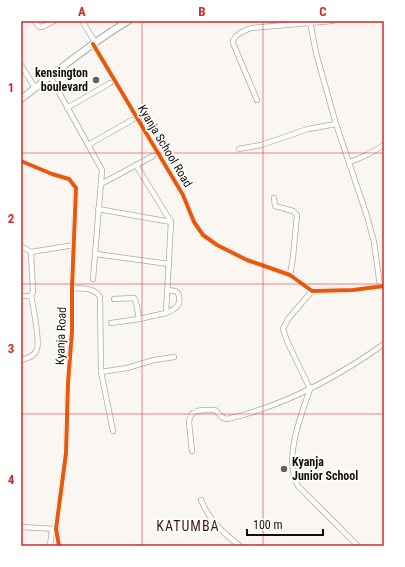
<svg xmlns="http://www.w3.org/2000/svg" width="405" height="567" viewBox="0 0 405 567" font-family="'Roboto Condensed',sans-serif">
  <rect width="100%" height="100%" fill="#faf6f2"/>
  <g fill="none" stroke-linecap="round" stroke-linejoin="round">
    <defs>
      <g id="street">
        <path d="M 35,21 L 38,26 L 42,27 L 54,21"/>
        <path d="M 82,21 L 95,42"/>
        <path d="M 310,21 L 316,53 L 336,124 L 367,216 L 374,242 L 380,286"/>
        <path d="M 93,44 L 183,195 L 194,222 L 203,235 L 217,245 L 247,260 L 290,275 L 312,291 L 353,290 L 384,286"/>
        <path d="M 21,65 L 35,88"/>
        <path d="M 50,76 L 102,170 L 93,279"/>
        <path d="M 257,100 L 233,43 L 233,41 L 236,36 L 242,32 L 251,28 L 332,21"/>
        <path d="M 67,108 L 110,83"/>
        <path d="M 88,145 L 132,120"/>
        <path d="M 239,149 L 261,145 L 308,129 L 336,124"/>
        <path d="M 21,161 L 52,174 L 69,179 L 76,188 L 72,288 L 72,331 L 68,383 L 66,453 L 56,529 L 59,546"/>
        <path d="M 350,162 L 367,155 L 384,145"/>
        <path d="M 136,165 L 171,222"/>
        <path d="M 101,184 L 153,156"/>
        <path d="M 274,198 L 275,206 L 293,211 L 297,215 L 293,257 L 290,275"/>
        <path d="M 98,209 L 171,222 L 166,313 L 139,319 L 111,323"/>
        <path d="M 21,246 L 31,252 L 74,245"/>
        <path d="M 96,254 L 169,264"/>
        <path d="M 72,288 C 83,289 94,287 100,297 L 101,372 L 113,431"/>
        <path d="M 312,291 L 288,319 L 283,329 L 287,341 L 310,389 C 301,416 283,459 298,486 L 358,546"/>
        <path d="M 21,296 L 30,296 L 33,292 L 31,252"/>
        <path d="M 114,299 L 134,298 L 136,302 L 139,319"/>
        <path d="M 166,313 C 175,309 183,305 178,293 L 175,291 L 168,290"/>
        <path d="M 22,360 C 28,358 35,356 37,349 C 40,340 33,306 31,295"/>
        <path d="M 101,372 L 127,368 L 154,360 L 174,357"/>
        <path d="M 192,451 L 189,422 C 190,408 204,410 215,410 L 223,418 L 227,419 C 285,406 336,378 384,344"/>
        <path d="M 201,500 C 209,520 223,533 240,546"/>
        <path d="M 21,527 L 56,529"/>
        <path d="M 50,546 L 52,529"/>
      </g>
      <path id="secondary" d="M 21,99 C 56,72 90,44 128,21"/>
    </defs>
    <use href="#street" stroke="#b0aaa6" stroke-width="6"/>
    <use href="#secondary" stroke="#b0aaa6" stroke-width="8"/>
    <use href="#street" stroke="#fefefd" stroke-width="4.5"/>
    <use href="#secondary" stroke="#fefefd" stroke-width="6"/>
    <defs>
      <g id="cycleway">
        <path d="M 93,44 L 183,195 L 194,222 L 203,235 L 217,245 L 247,260 L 290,275 L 312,291 L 353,290 L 384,286"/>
        <path d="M 21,161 L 52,174 L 69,179 L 76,188 L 72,288 L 72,331 L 68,383 L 66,453 L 56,529 L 59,546"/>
      </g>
    </defs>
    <use href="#cycleway" stroke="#fff" stroke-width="6"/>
    <use href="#cycleway" stroke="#e8590c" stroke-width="4"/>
  </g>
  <path fill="none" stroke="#d62828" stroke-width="1" stroke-opacity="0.55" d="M 142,21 L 142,546M 263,21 L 263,546M 21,153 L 384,153M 21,284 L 384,284M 21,414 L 384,414"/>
  <g fill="#66605b" stroke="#fff" stroke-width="1.5">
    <circle cx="96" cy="80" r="4"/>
    <circle cx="284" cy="469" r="4"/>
  </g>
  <g text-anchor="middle" stroke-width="4" stroke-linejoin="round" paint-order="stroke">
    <g font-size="12" font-weight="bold" fill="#160f09" stroke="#fff" text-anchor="end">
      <text x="88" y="77">kensington<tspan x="88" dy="14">boulevard</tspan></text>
      <text x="292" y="466" text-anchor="start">Kyanja<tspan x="292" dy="14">Junior School</tspan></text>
    </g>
    <g font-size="12" fill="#160f09" stroke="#fff">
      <text transform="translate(165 146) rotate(59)" y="4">Kyanja School Road</text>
      <text transform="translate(61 336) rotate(-88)" y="4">Kyanja Road</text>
    </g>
    <g font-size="14" letter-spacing="1" fill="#481803" stroke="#fff">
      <text x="188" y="531">KATUMBA</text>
    </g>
  </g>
  <rect width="405" height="567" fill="none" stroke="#ffffff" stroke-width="44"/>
  <path d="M247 529v6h76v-6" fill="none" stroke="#160f09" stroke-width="2"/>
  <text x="253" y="529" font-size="12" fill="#160f09" stroke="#ffffff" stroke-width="3" paint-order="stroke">100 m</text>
  <rect x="22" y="22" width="361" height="523" fill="none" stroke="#d62828" stroke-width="1.5"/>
  <g font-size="13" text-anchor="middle" font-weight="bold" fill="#d62828">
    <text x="82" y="16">A</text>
    <text x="202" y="16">B</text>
    <text x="323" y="16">C</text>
    <text x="11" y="92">1</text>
    <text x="11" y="223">2</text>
    <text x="11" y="353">3</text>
    <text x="11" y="484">4</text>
  </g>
</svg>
